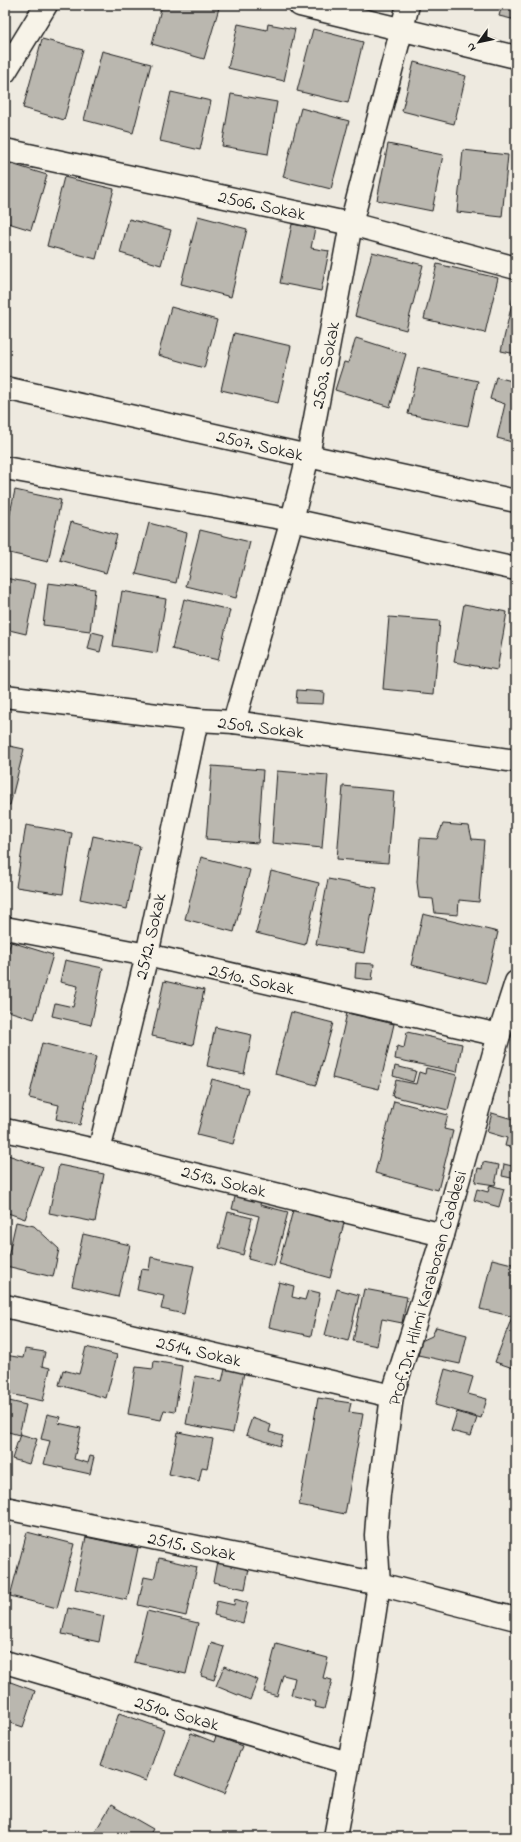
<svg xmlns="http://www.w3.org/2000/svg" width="521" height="1842" viewBox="0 0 521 1842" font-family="'Indie Flower',sans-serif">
  <rect width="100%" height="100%" fill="#eeeae0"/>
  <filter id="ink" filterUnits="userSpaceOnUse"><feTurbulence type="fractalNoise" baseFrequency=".025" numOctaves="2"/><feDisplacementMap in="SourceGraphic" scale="8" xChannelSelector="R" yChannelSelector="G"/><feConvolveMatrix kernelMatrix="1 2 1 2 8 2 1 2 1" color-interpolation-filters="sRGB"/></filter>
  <g filter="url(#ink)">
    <g fill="#bab7af" stroke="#1c1c1c">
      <path d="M 162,5 L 208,5 L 219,8 L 204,59 L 152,44 Z"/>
      <path d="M 502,5 L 516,5 L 516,20 L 499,16 Z"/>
      <path d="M 238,24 L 267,30 L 268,24 L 295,29 L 284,81 L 228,68 Z"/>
      <path d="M 313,29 L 363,42 L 348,103 L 297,91 Z"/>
      <path d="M 42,39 L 83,50 L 64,120 L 23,108 Z"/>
      <path d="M 102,51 L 151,64 L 133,133 L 84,120 Z"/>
      <path d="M 414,62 L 466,76 L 454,124 L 402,111 Z"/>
      <path d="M 171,92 L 211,101 L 200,150 L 160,141 Z"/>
      <path d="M 231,94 L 277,102 L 268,154 L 222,146 Z"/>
      <path d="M 301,108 L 349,121 L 331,189 L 283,177 Z"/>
      <path d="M 388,144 L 443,155 L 432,211 L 377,200 Z"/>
      <path d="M 463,150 L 508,155 L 502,217 L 457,212 Z"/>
      <path d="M 5,162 L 47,175 L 31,230 L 5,222 Z"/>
      <path d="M 64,177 L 114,189 L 96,259 L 47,246 Z"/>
      <path d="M 198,216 L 247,229 L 231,297 L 181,284 Z"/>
      <path d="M 129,219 L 171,230 L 161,265 L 120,253 Z"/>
      <path d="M 292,224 L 315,228 L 311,248 L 329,251 L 321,291 L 280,283 Z"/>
      <path d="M 372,252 L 423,265 L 406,330 L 355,316 Z"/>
      <path d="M 437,264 L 498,278 L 485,333 L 424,319 Z"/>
      <path d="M 513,299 L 516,300 L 516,354 L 501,351 Z"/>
      <path d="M 171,307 L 217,320 L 204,368 L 158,355 Z"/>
      <path d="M 234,333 L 291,346 L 278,403 L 221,390 Z"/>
      <path d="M 356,338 L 406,354 L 390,407 L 335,390 L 344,362 L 348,363 Z"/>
      <path d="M 418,368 L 478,381 L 468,426 L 408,414 Z"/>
      <path d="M 496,377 L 516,382 L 516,443 L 497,438 L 505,404 L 490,399 Z"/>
      <path d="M 15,490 L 61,500 L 48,562 L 5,552 L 5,537 Z"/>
      <path d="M 71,522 L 117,535 L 106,573 L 60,560 Z"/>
      <path d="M 149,523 L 187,533 L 176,583 L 136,574 Z"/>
      <path d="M 200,530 L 250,542 L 236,598 L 186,586 Z"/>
      <path d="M 5,578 L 36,584 L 26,634 L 5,629 Z"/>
      <path d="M 48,583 L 95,589 L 90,631 L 43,625 Z"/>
      <path d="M 122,591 L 166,599 L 157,653 L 113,646 Z"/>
      <path d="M 184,599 L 230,610 L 218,660 L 172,649 Z"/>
      <path d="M 464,604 L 507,612 L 497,670 L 454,662 Z"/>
      <path d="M 389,617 L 440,621 L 434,694 L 383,689 Z"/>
      <path d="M 92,632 L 104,635 L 100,652 L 88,649 Z"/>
      <path d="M 297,690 L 324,692 L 323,704 L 296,703 Z"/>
      <path d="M 5,745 L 24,749 L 10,805 L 5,804 Z"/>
      <path d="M 212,766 L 263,770 L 258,843 L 206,839 Z"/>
      <path d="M 277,771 L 328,775 L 322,848 L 272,843 Z"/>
      <path d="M 343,786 L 394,791 L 388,863 L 337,859 Z"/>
      <path d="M 443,824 L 469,826 L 472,839 L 484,840 L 479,902 L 459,900 L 458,915 L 435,913 L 433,899 L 419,898 L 417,882 L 420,838 L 437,839 Z"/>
      <path d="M 26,825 L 72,833 L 63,894 L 16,887 Z"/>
      <path d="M 93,836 L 140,846 L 127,909 L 80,899 Z"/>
      <path d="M 201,857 L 250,870 L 234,932 L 185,919 Z"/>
      <path d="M 271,871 L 319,883 L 305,945 L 256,933 Z"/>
      <path d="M 328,879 L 377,888 L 364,953 L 316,944 Z"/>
      <path d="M 423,914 L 498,932 L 486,983 L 411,965 Z"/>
      <path d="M 11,942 L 53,955 L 34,1019 L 5,1010 L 5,960 Z"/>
      <path d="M 65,960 L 103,968 L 91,1025 L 52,1016 L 55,1003 L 73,1007 L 78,986 L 60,982 Z"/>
      <path d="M 356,963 L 374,964 L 372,980 L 355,978 Z"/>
      <path d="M 164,981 L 204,990 L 193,1045 L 152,1036 Z"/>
      <path d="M 291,1012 L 333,1023 L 316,1085 L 275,1074 Z"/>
      <path d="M 347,1013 L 394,1024 L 379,1089 L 332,1078 Z"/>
      <path d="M 215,1027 L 252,1035 L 244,1074 L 207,1066 Z"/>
      <path d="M 407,1032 L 462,1044 L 457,1072 L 395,1059 L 397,1046 L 404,1048 Z"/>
      <path d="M 42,1043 L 96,1057 L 80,1125 L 56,1119 L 59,1105 L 29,1098 Z"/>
      <path d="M 395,1066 L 416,1071 L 413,1082 L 393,1076 Z"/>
      <path d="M 426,1068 L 457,1075 L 448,1110 L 392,1096 L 396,1080 L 416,1084 L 419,1072 L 425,1074 Z"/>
      <path d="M 212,1079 L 248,1089 L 233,1144 L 197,1135 Z"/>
      <path d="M 394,1101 L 448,1115 L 444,1129 L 453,1131 L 438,1190 L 375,1173 Z"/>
      <path d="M 492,1113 L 516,1120 L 516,1148 L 505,1146 L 507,1138 L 487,1132 Z"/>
      <path d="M 5,1154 L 43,1167 L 25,1219 L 5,1212 Z"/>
      <path d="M 483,1162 L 499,1165 L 495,1185 L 475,1182 L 478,1168 L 482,1169 Z"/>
      <path d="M 504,1164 L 516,1167 L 516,1179 L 502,1176 Z"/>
      <path d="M 59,1165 L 104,1174 L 95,1222 L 49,1213 Z"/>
      <path d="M 490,1185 L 504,1189 L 499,1207 L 474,1200 L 477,1189 L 488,1192 Z"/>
      <path d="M 236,1193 L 261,1200 L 260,1205 L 288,1212 L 274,1266 L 248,1259 L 259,1216 L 232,1209 Z"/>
      <path d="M 293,1210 L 344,1223 L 330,1278 L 279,1264 Z"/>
      <path d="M 228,1212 L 252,1218 L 243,1255 L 219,1248 Z"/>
      <path d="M 16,1222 L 34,1226 L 59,1249 L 53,1277 L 6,1266 Z"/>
      <path d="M 83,1234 L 130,1245 L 118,1297 L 72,1286 Z"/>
      <path d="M 151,1257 L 194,1266 L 184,1314 L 161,1309 L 164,1296 L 137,1290 L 141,1269 L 149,1270 Z"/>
      <path d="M 492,1259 L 516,1265 L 515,1317 L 480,1309 Z"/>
      <path d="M 279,1282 L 294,1286 L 292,1297 L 305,1300 L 308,1290 L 320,1293 L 311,1336 L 269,1327 Z"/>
      <path d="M 337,1289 L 359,1295 L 348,1341 L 325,1335 Z"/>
      <path d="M 364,1289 L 407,1297 L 402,1323 L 382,1319 L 377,1346 L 353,1341 Z"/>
      <path d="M 512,1317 L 516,1318 L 516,1369 L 495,1362 Z"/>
      <path d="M 436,1327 L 467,1335 L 460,1364 L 418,1355 L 421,1341 L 432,1336 Z"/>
      <path d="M 86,1347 L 117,1355 L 106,1398 L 59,1385 L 63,1370 L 79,1374 Z"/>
      <path d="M 25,1349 L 45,1352 L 42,1366 L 50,1368 L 43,1401 L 5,1393 L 5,1355 L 23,1358 Z"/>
      <path d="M 154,1361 L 182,1366 L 175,1412 L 164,1410 L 161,1420 L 128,1414 L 136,1367 L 153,1369 Z"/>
      <path d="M 225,1369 L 244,1372 L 233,1433 L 186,1424 L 195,1376 L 222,1381 Z"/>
      <path d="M 445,1369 L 473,1377 L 468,1394 L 487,1399 L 481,1418 L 435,1405 Z"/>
      <path d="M 318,1398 L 351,1403 L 349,1412 L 363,1414 L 345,1514 L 299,1505 Z"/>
      <path d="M 5,1400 L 26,1405 L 19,1435 L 5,1431 Z"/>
      <path d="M 457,1412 L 477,1418 L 471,1436 L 451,1431 Z"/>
      <path d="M 47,1414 L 60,1417 L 58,1423 L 81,1428 L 74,1459 L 88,1463 L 90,1456 L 94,1457 L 90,1474 L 44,1464 L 50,1441 L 41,1439 Z"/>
      <path d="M 252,1418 L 271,1425 L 269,1432 L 283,1436 L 280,1446 L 246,1435 Z"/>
      <path d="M 178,1432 L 213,1439 L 207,1468 L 202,1467 L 199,1481 L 169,1474 Z"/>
      <path d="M 20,1434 L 37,1439 L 29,1464 L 12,1459 Z"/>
      <path d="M 27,1532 L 74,1544 L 57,1608 L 10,1596 Z"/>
      <path d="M 86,1537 L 138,1548 L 127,1600 L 75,1589 Z"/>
      <path d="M 218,1556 L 250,1563 L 245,1589 L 213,1582 Z"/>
      <path d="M 159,1558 L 197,1567 L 186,1616 L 138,1605 L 144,1577 L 154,1579 Z"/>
      <path d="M 235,1599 L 248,1603 L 243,1623 L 214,1615 L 217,1601 L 234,1605 Z"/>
      <path d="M 68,1608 L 104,1616 L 99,1642 L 62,1634 Z"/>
      <path d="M 147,1611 L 198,1623 L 186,1674 L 134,1662 Z"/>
      <path d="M 211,1643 L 224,1647 L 214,1680 L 201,1676 Z"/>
      <path d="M 276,1644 L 328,1658 L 323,1678 L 332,1680 L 324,1709 L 315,1707 L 316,1702 L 291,1695 L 295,1678 L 283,1675 L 277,1696 L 264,1692 Z"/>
      <path d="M 224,1666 L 258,1680 L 250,1700 L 216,1686 Z"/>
      <path d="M 5,1680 L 35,1691 L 23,1727 L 5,1721 Z"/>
      <path d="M 119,1713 L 164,1729 L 146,1781 L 101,1765 Z"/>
      <path d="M 191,1733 L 214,1742 L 216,1736 L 242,1746 L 224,1794 L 175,1775 Z"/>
      <path d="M 111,1805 L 153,1829 L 148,1837 L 92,1837 Z"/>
    </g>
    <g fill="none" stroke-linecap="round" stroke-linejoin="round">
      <defs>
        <g id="minor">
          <path d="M 300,5 L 516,57"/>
          <path d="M 5,72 L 46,5"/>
          <path d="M 5,150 L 351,224 L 516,268"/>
          <path d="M 5,388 L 308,456 L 516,501"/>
          <path d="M 5,468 L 292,520 L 516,569"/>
          <path d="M 5,696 L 197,720 L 234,722 L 516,761"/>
          <path d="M 234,722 L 292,520 L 308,456 L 351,224 L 408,5"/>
          <path d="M 5,928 L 147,955 L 499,1035"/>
          <path d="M 5,1130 L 99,1151 L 443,1235"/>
          <path d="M 99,1151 L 147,955 L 197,720"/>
          <path d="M 5,1306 L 392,1396"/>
          <path d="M 5,1508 L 379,1584 L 516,1619"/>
          <path d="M 5,1662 L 348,1763"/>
          <path d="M 335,1837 L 364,1682 L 379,1584 L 376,1535 L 379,1494 L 392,1396 L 443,1235 L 499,1035 L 516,982"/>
        </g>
      </defs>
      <use href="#minor" stroke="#1c1c1c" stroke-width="25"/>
      <use href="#minor" stroke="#f7f3e8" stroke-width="22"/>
    </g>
  </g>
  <g text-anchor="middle" stroke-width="3.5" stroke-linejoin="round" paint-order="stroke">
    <g font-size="18" fill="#1c1c1c" stroke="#f7f3e8">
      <text transform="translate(262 205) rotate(12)" y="6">2506. Sokak</text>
      <text transform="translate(325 365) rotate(-79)" y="6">2503. Sokak</text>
      <text transform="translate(260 445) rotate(13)" y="6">2507. Sokak</text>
      <text transform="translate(261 727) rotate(7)" y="6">2509. Sokak</text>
      <text transform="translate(150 936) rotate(-77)" y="6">2512. Sokak</text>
      <text transform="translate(252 979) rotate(13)" y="6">2510. Sokak</text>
      <text transform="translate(224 1181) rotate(14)" y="6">2513. Sokak</text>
      <text transform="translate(427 1288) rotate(-74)" y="6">Prof.Dr. Hilmi Karaboran Caddesi</text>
      <text transform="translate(199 1351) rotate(13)" y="6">2514. Sokak</text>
      <text transform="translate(192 1546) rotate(11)" y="6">2515. Sokak</text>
      <text transform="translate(177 1713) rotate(16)" y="6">2510. Sokak</text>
    </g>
  </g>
  <rect width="521" height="1842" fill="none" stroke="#f7f3e8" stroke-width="20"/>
  <rect x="10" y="10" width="501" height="1822" fill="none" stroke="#1c1c1c" stroke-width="1.5" filter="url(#ink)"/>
  <g transform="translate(479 42) rotate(237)" stroke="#f7f3e8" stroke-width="3" paint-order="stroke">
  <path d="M0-3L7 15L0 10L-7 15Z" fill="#1c1c1c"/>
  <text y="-6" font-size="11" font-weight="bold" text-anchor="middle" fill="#1c1c1c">N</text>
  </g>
</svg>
